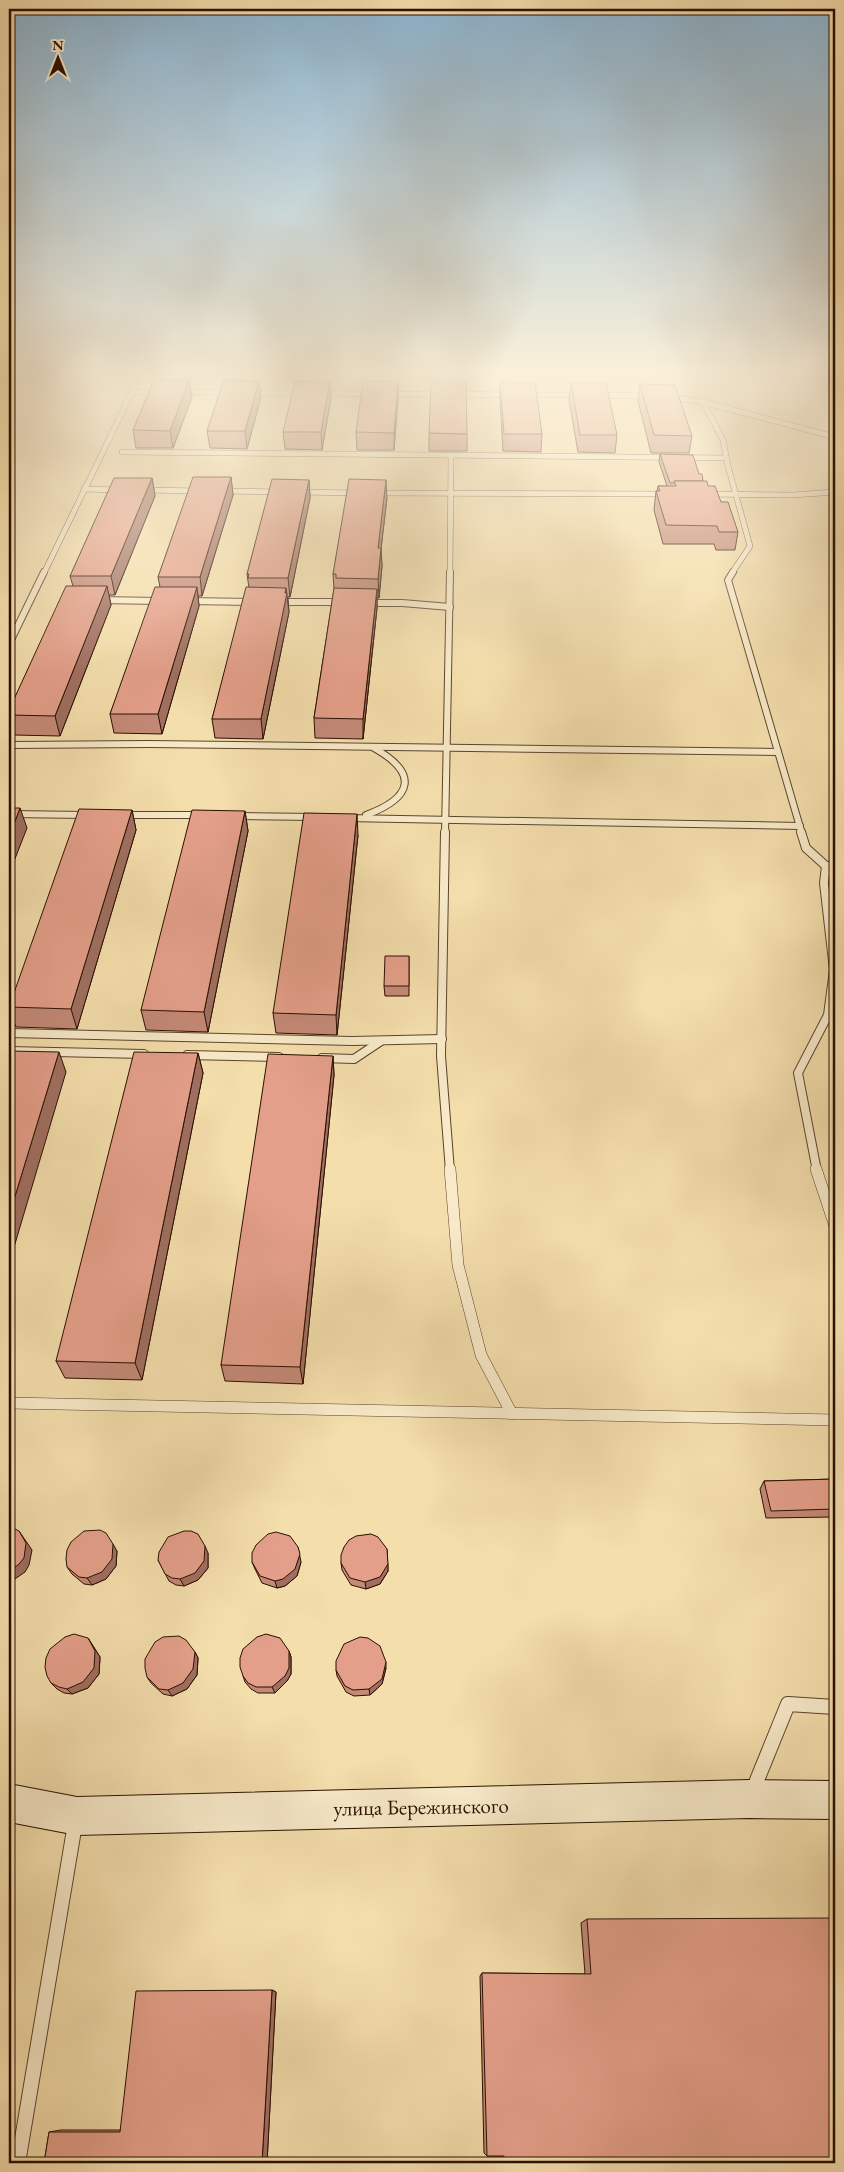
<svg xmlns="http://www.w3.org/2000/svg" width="844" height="2172" viewBox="0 0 844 2172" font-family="'EB Garamond',serif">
  <rect width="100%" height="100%" fill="#f4deac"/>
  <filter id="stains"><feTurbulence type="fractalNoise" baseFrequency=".004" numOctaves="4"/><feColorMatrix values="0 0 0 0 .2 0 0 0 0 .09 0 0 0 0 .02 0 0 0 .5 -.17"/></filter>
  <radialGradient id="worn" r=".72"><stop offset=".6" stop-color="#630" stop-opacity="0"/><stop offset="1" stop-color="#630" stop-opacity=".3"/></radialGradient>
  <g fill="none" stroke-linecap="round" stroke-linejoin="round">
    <defs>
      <g id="lane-far4">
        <path d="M 9,375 L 57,371"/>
        <path d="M 132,392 L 161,392"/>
        <path d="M 179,392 L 231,392"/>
        <path d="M 249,393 L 304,393"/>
        <path d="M 319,393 L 371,394"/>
        <path d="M 387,394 L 441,394"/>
        <path d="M 454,394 L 511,395"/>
        <path d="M 527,395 L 581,395"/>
        <path d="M 597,395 L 649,396"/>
        <path d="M 669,397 L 703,402 L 835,437"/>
        <path d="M 703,402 L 723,440 L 728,466 L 750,546 L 732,573"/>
        <path d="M 122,452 L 726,458"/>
        <path d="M 84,489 L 121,490"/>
        <path d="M 144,490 L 201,491"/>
        <path d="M 221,491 L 278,492"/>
        <path d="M 299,492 L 358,493"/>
        <path d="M 376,493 L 666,494"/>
        <path d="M 706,494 L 793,495 L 835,492"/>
        <path d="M 44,573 L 131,394 L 139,371"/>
        <path d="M 450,573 L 451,456"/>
      </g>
      <g id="lane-far3">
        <path d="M 733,572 L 728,580 L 802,834"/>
        <path d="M 98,600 L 160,601"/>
        <path d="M 188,601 L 253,602"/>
        <path d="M 276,602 L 343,602"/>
        <path d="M 366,603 L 402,603 L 450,607"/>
        <path d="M 9,644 L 44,572"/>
        <path d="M 9,745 L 149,744 L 778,752"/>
        <path d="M 9,814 L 87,815"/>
        <path d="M 123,815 L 202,815"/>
        <path d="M 366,815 C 412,798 420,774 374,748"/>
        <path d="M 235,816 L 315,817"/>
        <path d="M 345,818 L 800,826"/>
        <path d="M 445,834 L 450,572"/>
      </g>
      <g id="lane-far2">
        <path d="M 445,832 L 441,1056 L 450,1171"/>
        <path d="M 801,832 L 806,848 L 826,866"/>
        <path d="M 9,1033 L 352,1041 L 442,1039"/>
        <path d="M 9,1051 L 144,1054"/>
        <path d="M 187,1055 L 279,1057"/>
        <path d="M 322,1058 L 354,1059 L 381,1041"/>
        <path d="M 817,1171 L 798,1073 L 828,1015 L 834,970 L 824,883 L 826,866 L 835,866"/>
      </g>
      <g id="lane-far1">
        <path d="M 450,1169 L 458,1265 L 481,1355 L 512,1414"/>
        <path d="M 816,1169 L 835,1226"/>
        <path d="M 9,1403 L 835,1420"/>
      </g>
      <g id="lane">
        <path d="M 753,1790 L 788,1704 L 835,1707"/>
        <path d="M 18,2163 L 75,1824"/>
      </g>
      <path id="secondary" d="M 749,1780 L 835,1781 L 835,1819 L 749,1818 L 77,1835 L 9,1822 L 9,1784 L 77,1797 Z"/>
    </defs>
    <use href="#lane-far4" stroke="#5c432b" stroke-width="6"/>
    <use href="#lane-far3" stroke="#5c432b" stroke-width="8"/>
    <use href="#lane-far2" stroke="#5c432b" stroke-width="10"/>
    <use href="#lane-far1" stroke="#5c432b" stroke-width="12"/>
    <use href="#lane" stroke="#5c432b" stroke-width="16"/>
    <use href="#secondary" stroke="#2a0f00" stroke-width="2"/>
    <use href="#lane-far4" stroke="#f8eac9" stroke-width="5"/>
    <use href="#lane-far3" stroke="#f8eac9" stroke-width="6"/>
    <use href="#lane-far2" stroke="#f8eac9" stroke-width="8"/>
    <use href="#lane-far1" stroke="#f8eac9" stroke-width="11"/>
    <use href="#lane" stroke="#f8eac9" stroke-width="14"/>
    <use href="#secondary" fill="#f8eac9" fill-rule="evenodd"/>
  </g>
  <g fill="#c48977" stroke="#2a0f00">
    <path d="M 330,381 L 331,398 L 322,450 L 285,449 L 283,432 Z"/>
    <path d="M 398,382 L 398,398 L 394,450 L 357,450 L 356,432 Z"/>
    <path d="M 500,382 L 542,434 L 541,452 L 503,451 L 500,399 Z"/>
    <path d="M 571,383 L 617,435 L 615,453 L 578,452 L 569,400 Z"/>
    <path d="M 640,384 L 692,436 L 689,453 L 651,453 L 638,401 Z"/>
    <path d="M 192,397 L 173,448 L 136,448 L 133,430 Z"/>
    <path d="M 261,397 L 247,449 L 210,448 L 207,431 Z"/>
    <path d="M 429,433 L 467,434 L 467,451 L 429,451 Z"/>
    <path d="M 660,454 L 699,474 L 703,481 L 721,502 L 738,532 L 735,550 L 716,550 L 714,544 L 663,544 L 654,510 L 656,491 L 657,491 L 658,486 L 667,486 L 659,462 Z"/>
    <path d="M 231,477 L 233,495 L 202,596 L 198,596 L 199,606 L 162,734 L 114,733 L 110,714 L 160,587 L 158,577 Z"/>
    <path d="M 152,478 L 155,496 L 115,595 L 109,595 L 111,605 L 60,736 L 13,735 L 9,722 L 9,710 L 73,586 L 70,576 Z"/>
    <path d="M 309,480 L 310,498 L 290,597 L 288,597 L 289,612 L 263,739 L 215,738 L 212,719 L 249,588 L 247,574 Z"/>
    <path d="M 387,498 L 381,548 L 382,566 L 379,598 L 377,598 L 377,608 L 363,739 L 315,738 L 314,718 L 334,589 L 333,574 Z"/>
    <path d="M 132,810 L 136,830 L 77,1029 L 16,1027 L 9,1008 L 9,1006 Z"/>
    <path d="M 245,811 L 248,831 L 208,1032 L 146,1030 L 141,1010 Z"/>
    <path d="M 358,835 L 337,1035 L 276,1033 L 273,1013 Z"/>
    <path d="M 409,956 L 409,996 L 385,996 L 384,986 Z"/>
    <path d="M 198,1053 L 203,1073 L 142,1380 L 65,1378 L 56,1361 Z"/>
    <path d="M 333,1056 L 334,1075 L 303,1384 L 225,1381 L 221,1365 Z"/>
    <path d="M 835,1479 L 835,1517 L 766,1518 L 760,1489 L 764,1481 Z"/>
    <path d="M 387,1549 L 388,1571 L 380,1584 L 366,1589 L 351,1585 L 342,1570 L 341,1563 Z"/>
    <path d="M 117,1551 L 116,1566 L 106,1579 L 92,1585 L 84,1584 L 72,1574 L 67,1567 Z"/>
    <path d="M 208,1553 L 208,1568 L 198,1580 L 184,1586 L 176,1585 L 169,1581 L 158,1560 Z"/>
    <path d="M 252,1562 L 301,1562 L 297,1576 L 285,1586 L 277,1588 L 262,1583 L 255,1569 Z"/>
    <path d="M 88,1638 L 100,1657 L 99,1674 L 88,1688 L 72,1694 L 64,1693 L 57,1689 L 51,1683 Z"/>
    <path d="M 289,1651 L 291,1657 L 291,1674 L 287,1681 L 275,1693 L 258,1693 L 251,1689 L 245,1682 L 243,1676 Z"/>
    <path d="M 195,1652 L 198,1658 L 197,1675 L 187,1689 L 172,1696 L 163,1694 L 151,1683 L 147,1677 Z"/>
    <path d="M 386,1668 L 382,1684 L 370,1695 L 354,1696 L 346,1692 L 337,1676 L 336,1670 Z"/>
    <path d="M 587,1919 L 835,2163 L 501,2163 L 501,2156 L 487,2156 L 484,2153 L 480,1976 L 482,1973 L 585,1974 L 581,1923 Z"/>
    <path d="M 272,1990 L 276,1992 L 267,2163 L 44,2163 L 49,2132 L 61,2130 L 121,2130 Z"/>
  </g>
  <g fill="#a06f61" stroke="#2a0f00">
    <path d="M 189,380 L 192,397 L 173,448 L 170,431 Z"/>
    <path d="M 259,381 L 261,397 L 247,449 L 245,431 Z"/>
    <path d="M 330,381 L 331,398 L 322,450 L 321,432 Z"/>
    <path d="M 398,382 L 398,398 L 394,450 L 394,433 Z"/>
    <path d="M 231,477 L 233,495 L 202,596 L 200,577 Z"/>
    <path d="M 152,478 L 155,496 L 115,595 L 111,576 Z"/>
    <path d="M 309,480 L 310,498 L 290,597 L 288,578 Z"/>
    <path d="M 386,480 L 387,498 L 379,566 L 378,548 Z"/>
    <path d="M 381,548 L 382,566 L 379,598 L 378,579 Z"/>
    <path d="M 107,586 L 111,605 L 60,736 L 55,716 Z"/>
    <path d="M 197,587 L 199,606 L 162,734 L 158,714 Z"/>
    <path d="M 286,588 L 289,612 L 263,739 L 261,719 Z"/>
    <path d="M 377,589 L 377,608 L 363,739 L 363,719 Z"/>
    <path d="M 20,808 L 27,828 L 9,874 L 9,837 Z"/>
    <path d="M 132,810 L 136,830 L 77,1029 L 71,1009 Z"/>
    <path d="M 245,811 L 248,831 L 208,1032 L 204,1012 Z"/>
    <path d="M 357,814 L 358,835 L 337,1035 L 336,1015 Z"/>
    <path d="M 59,1052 L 66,1072 L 9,1264 L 9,1216 Z"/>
    <path d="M 198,1053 L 203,1073 L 142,1380 L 135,1363 Z"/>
    <path d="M 333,1056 L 334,1075 L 303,1384 L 300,1367 Z"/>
    <path d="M 19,1531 L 32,1550 L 29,1565 L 25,1572 L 12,1581 L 9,1577 L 9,1572 Z"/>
    <path d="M 113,1544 L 117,1551 L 116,1566 L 106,1579 L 92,1585 L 87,1578 Z"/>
    <path d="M 205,1546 L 208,1553 L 208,1568 L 198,1580 L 184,1586 L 180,1579 Z"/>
    <path d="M 298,1547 L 301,1562 L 297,1576 L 285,1586 L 277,1588 L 275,1581 Z"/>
    <path d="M 388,1564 L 388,1571 L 380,1584 L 366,1589 L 365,1582 Z"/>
    <path d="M 88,1638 L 100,1657 L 99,1674 L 88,1688 L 72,1694 L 67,1689 Z"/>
    <path d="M 289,1651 L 291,1657 L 291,1674 L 287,1681 L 275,1693 L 272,1687 Z"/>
    <path d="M 195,1652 L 198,1658 L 197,1675 L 187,1689 L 172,1696 L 168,1690 Z"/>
    <path d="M 386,1662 L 386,1668 L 382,1684 L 370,1695 L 369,1689 Z"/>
    <path d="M 272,1990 L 276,1992 L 267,2163 L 262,2163 Z"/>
  </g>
  <g fill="#e49f8a" stroke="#2a0f00">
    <path d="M 154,380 L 189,380 L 170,431 L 133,430 Z"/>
    <path d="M 224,380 L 259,381 L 245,431 L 207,431 Z"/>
    <path d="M 295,381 L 330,381 L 321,432 L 283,432 Z"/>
    <path d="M 363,381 L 398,382 L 394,433 L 356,432 Z"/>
    <path d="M 431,382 L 466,382 L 467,434 L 429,433 Z"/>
    <path d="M 500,382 L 535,383 L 542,434 L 504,434 Z"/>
    <path d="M 571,383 L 606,383 L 617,435 L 580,435 Z"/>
    <path d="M 640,384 L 675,385 L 692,436 L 654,435 Z"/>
    <path d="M 660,454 L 693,455 L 699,474 L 702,474 L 703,481 L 674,481 L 674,483 L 670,483 Z"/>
    <path d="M 193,477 L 231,477 L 200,577 L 158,577 Z"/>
    <path d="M 114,478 L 152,478 L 111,576 L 70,576 Z"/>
    <path d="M 272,479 L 309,480 L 288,578 L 248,578 L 249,574 L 247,574 Z"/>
    <path d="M 349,479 L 386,480 L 378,548 L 381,548 L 378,579 L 336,578 L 336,574 L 333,574 Z"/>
    <path d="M 674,481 L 707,481 L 708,486 L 715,486 L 721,502 L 728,502 L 738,532 L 719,532 L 717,526 L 666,525 L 656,491 L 660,491 L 658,486 L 676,486 Z"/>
    <path d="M 66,586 L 107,586 L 55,716 L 9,715 L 9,710 Z"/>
    <path d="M 155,587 L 197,587 L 158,714 L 110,714 Z"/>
    <path d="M 246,587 L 286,588 L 285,593 L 287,593 L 261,719 L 212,719 Z"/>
    <path d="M 334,588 L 377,589 L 363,719 L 314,718 Z"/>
    <path d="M 9,808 L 20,808 L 9,837 Z"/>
    <path d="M 79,809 L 132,810 L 71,1009 L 9,1007 Z"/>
    <path d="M 192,810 L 245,811 L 204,1012 L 141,1010 Z"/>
    <path d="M 304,813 L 357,814 L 336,1015 L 273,1013 Z"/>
    <path d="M 385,956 L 409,956 L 409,986 L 384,986 Z"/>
    <path d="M 9,1051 L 59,1052 L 9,1216 Z"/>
    <path d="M 134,1052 L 198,1053 L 135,1363 L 56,1361 Z"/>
    <path d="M 268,1054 L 333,1056 L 300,1367 L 221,1365 Z"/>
    <path d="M 835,1479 L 835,1509 L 771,1511 L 764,1481 Z"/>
    <path d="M 13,1528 L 19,1531 L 26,1543 L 24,1558 L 19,1564 L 9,1572 L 9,1529 Z"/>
    <path d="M 100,1530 L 106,1533 L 113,1544 L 112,1559 L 102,1572 L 87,1578 L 79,1577 L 67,1567 L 66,1559 L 67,1550 L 71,1542 L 84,1531 Z"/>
    <path d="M 184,1531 L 191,1531 L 198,1534 L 205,1546 L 204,1561 L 195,1573 L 180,1579 L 172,1578 L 165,1574 L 158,1560 L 159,1552 L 168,1537 Z"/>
    <path d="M 276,1532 L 290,1536 L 298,1547 L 300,1554 L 295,1569 L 283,1579 L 275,1581 L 260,1576 L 252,1562 L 252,1553 L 256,1545 L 268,1534 Z"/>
    <path d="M 371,1534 L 378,1537 L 387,1549 L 388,1564 L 380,1577 L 365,1582 L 350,1578 L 341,1563 L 341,1555 L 344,1547 L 349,1540 L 356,1536 Z"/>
    <path d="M 74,1634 L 88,1638 L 95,1651 L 94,1668 L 83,1682 L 67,1689 L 59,1687 L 51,1683 L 47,1676 L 45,1667 L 46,1658 L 50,1649 L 65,1637 Z"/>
    <path d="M 266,1634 L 280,1638 L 289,1651 L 289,1668 L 285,1676 L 272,1687 L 256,1687 L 248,1683 L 243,1676 L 240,1667 L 240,1658 L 243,1649 L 257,1637 Z"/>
    <path d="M 179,1636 L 186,1640 L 195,1652 L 193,1669 L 183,1683 L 168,1690 L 159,1689 L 147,1677 L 145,1668 L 145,1659 L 155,1642 L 163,1637 Z"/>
    <path d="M 360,1637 L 368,1638 L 380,1646 L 386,1662 L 382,1679 L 369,1689 L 353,1690 L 345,1686 L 336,1670 L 336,1661 L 344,1644 Z"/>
    <path d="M 835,1918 L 835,2163 L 504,2163 L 504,2156 L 487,2156 L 482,1973 L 591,1974 L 587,1919 Z"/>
    <path d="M 272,1990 L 262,2163 L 44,2163 L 49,2132 L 120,2132 L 136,1991 Z"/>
  </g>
  <linearGradient id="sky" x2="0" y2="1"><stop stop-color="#8bb6d4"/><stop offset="0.55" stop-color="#faf0da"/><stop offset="1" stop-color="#faf0da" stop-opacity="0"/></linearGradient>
  <rect width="844" height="675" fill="url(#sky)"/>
  <g text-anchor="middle" stroke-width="4.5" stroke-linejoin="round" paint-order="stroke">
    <g font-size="21" fill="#2a0f00" stroke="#f8eac9">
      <text transform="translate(421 1807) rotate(-1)" y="7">улица Бережинского</text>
    </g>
  </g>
  <rect width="844" height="2172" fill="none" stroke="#f4deac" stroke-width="30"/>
  <rect x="10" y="10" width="824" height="2152" fill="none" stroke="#2a0f00" stroke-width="2.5"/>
  <rect x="15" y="15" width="814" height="2142" fill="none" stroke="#2a0f00"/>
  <g transform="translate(58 58)" stroke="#f8eac9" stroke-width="4" paint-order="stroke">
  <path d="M0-4L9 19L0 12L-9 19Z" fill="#2a0f00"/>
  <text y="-8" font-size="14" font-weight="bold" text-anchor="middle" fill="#2a0f00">N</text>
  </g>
  <rect width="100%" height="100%" filter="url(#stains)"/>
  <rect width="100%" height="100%" fill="url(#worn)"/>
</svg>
